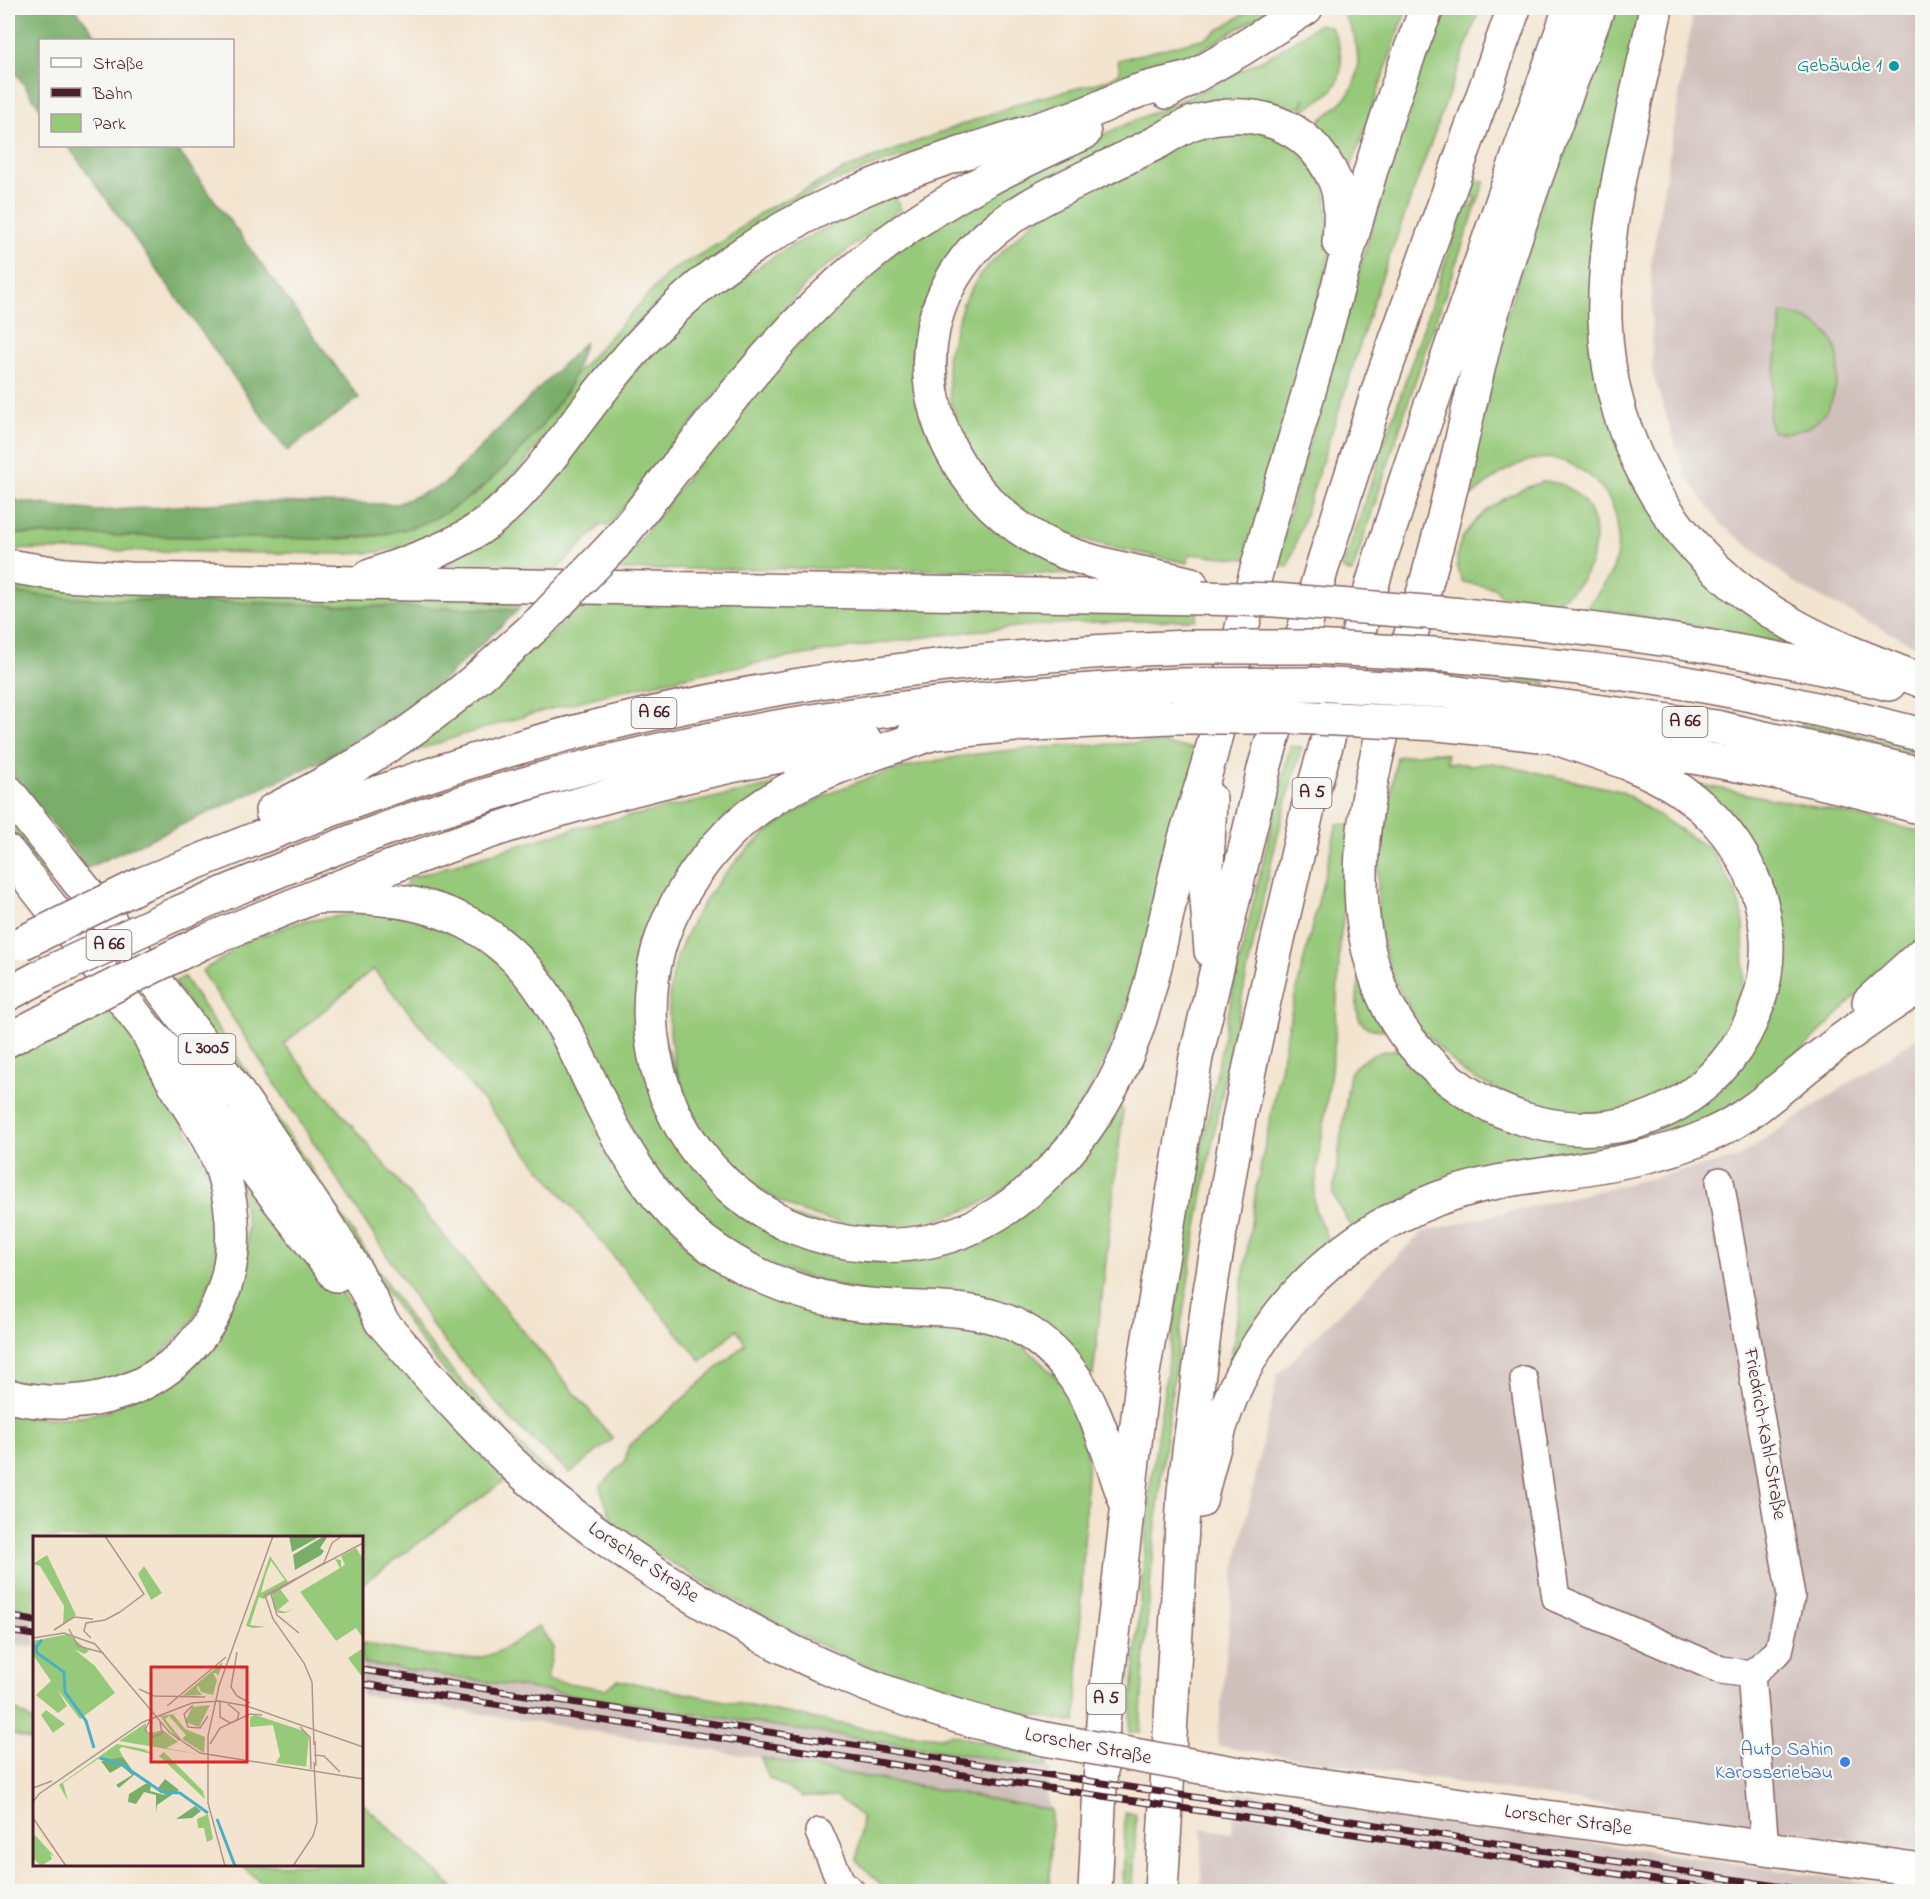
<svg xmlns="http://www.w3.org/2000/svg" width="1930" height="1899" font-family="'Indie Flower',sans-serif">
<style>
.industrial{fill:#d0c0bc}
.green{fill:#97c97a;stroke:#707452;stroke-width:1.5}
.forest{fill:#79ad6a;stroke:#62664a;stroke-width:1.5}
.lines{fill:none;stroke-linecap:round;stroke-linejoin:round}
.minor-casing{stroke:#856464;stroke-width:30}
.secondary-casing{stroke:#856464;stroke-width:36}
.trunk-casing{stroke:#856464;stroke-width:36}
.motorway-casing{stroke:#856464;stroke-width:36}
.minor{stroke:#fff;stroke-width:27}
.secondary{stroke:#fff;stroke-width:33}
.trunk{stroke:#fff;stroke-width:33}
.motorway{stroke:#fff;stroke-width:33}
.rail-casing{stroke:#4a1f2b;stroke-width:7}
.rail{stroke:#f6f6f2;stroke-width:4.5;stroke-dasharray:14;stroke-linecap:butt}
.secondary-bridge-casing{stroke:#856464;stroke-width:36;stroke-linecap:butt}
.motorway-bridge-casing{stroke:#856464;stroke-width:36;stroke-linecap:butt}
.secondary-bridge{stroke:#fff;stroke-width:33}
.motorway-bridge{stroke:#fff;stroke-width:33}
.culture-dot{fill:#0f9aa8;stroke:#f6f6f2;stroke-width:2}
.shop-dot{fill:#3f7fe0;stroke:#f6f6f2;stroke-width:2}
.labels{text-anchor:middle;dominant-baseline:central;stroke-width:4.5;stroke-linejoin:round;paint-order:stroke}
.shield{fill:#f6f6f2;stroke:#7e6067;stroke-width:1.5}
.shield-label{font-size:18px;font-weight:bold;fill:#4a1f2b}
.culture-label{font-size:20px;fill:#0d838f;stroke:#f6f6f2;text-anchor:end}
.street-label{font-size:20px;fill:#4a1f2b;stroke:#f6f6f2}
.shop-label{font-size:20px;fill:#366cbe;stroke:#f6f6f2;text-anchor:end}
.inset-river{fill:none;stroke:#4aafc9;stroke-width:3}
.inset-road{fill:none;stroke:#af958d;stroke-width:1.5}
.view{fill:#d62828;fill-opacity:0.15;stroke:#d62828;stroke-width:3}
.inset-edge{fill:none;stroke:#4a1f2b;stroke-width:3}
</style>
<rect width="100%" height="100%" fill="#f6f6f2"/>
<filter id="ink" filterUnits="userSpaceOnUse"><feTurbulence type="fractalNoise" baseFrequency=".0167" numOctaves="2"/><feDisplacementMap in="SourceGraphic" scale="12" xChannelSelector="R" yChannelSelector="G"/><feConvolveMatrix kernelMatrix="1 2 1 2 8 2 1 2 1" color-interpolation-filters="sRGB"/></filter>
<filter id="wash" filterUnits="userSpaceOnUse"><feTurbulence type="fractalNoise" baseFrequency=".008" numOctaves="4" result="noise"/><feDisplacementMap in="SourceGraphic" scale="24" xChannelSelector="R" yChannelSelector="G"/><feGaussianBlur stdDeviation="1.35" result="paint"/><feColorMatrix in="noise" values="0 0 0 0 0 0 0 0 0 0 0 0 0 0 0 0 0 1.4 0 .05"/><feComposite in="paint" operator="in"/></filter>
<g filter="url(#wash)">
<rect width="100%" height="100%" fill="#f3e4cf"/>
<!-- industrial -->
<path class="industrial" d="M1694 8H1922V649L1798 586 1721 524 1685 475 1652 371 1651 263Z
M1922 1034V1850L1605 1805 1217 1746 1234 1574 1278 1374 1422 1232 1737 1158Z
M8 1610 34 1614V1647L8 1643Z
M362 1663 1051 1768 1047 1799 1051 1810 761 1758 362 1695Z
M1236 1791 1654 1852 1922 1891H1201L1202 1828 1232 1833Z"/>
<!-- green -->
<path class="green" d="M1253 8H1273L1193 55 1134 80 871 167 820 188 782 211 669 293 615 347 523 465 474 512 419 542 380 552 347 554 8 549V534L339 539 384 535 475 495 519 451 566 392 572 378 670 271 722 242 763 211 848 168 947 130 1020 103 1108 80 1120 73 1118 60 1206 38Z
M1338 8H1407L1347 179 1311 126C1325 117 1341 106 1350 92 1365 67 1357 28 1338 8Z
M1435 8H1480L1379 285 1288 567 1274 566Z
M1603 8H1643L1600 227 1632 470 1818 650 1604 609 1603 614 1585 610C1596 594 1612 578 1616 559 1618 546 1619 530 1616 517 1609 485 1571 453 1537 459 1506 464 1482 488 1459 506L1482 394Z
M1319 24 1330 27C1338 38 1339 45 1341 58 1344 89 1324 98 1301 111L1305 98 1301 106 1279 115 1257 110 1050 186 1045 176 935 292 948 468 1109 577C945 566 780 568 617 570L764 376 903 245 1048 159 1204 90 1277 52Z
M1245 125 1294 145 1325 185 1330 255 1248 559 1189 554 1188 563 1115 548 1074 537 1033 516 1006 497 982 471 960 432 950 401 947 358 963 303 980 274 1039 215 1197 131Z
M1473 180 1485 181 1425 351 1352 573 1342 569 1464 207H1472L1476 198 1468 193Z
M893 193 901 209 810 279 607 527 602 524 556 570 425 567 596 411 697 305 719 294 784 250Z
M1782 313C1799 315 1819 322 1830 337 1838 347 1839 360 1838 372 1834 412 1816 436 1773 432L1769 419Z
M1541 482C1548 482 1557 482 1563 485 1610 506 1602 578 1559 599 1544 607 1516 597 1500 595L1495 588 1463 582C1437 534 1502 495 1541 482Z
M8 578 533 595 515 610 65 598 8 592Z
M590 597 1198 608 1196 620C1132 621 1069 622 1005 628 957 632 909 639 861 646 705 669 548 702 399 757L543 636 547 639Z
M1448 670 1544 679 1547 685 1446 675Z
M1802 722 1922 749V756L1801 726Z
M1166 742V745L1200 749C1171 856 1148 968 1100 1068 1089 1090 1079 1112 1065 1131 953 1287 709 1245 673 1053 662 996 673 951 704 902 734 856 779 817 829 794 933 746 1054 747 1166 742Z
M1290 746 1302 747C1276 832 1258 920 1240 1007 1188 1245 1152 1489 1140 1733L1129 1732 1150 1487 1193 1193 1234 984Z
M1432 752 1447 754V762L1469 765 1493 763 1621 791 1711 850 1735 891 1743 916 1744 977 1727 1031 1695 1073 1656 1101 1608 1115H1565L1516 1100 1464 1073 1420 1028 1390 972 1378 921V868L1397 757Z
M796 780 743 812 641 979 723 1198 933 1253 1120 1105 1123 1111 1093 1375 1084 1373 1065 1348 752 1261 662 1188 571 1016 407 889 405 885 410 878 580 827Z
M1680 781 1826 809 1922 832V941L1858 994 1785 1067 1741 1102 1681 1133 1356 1227 1349 1224 1333 1194 1350 1073C1362 1057 1383 1048 1402 1050L1517 1131 1698 1105 1775 928Z
M8 813 60 879 52 884 8 829Z
M1337 824 1356 825 1340 941 1335 1040 1314 1195 1315 1210 1329 1242 1229 1374 1256 1190 1292 1009Z
M372 911 397 913 476 942 523 984 686 1247 1010 1332 1065 1386 1086 1433 1087 1471 1076 1722C936 1706 802 1644 684 1570 666 1559 631 1542 618 1529 609 1520 605 1499 600 1487L625 1461 628 1447 745 1344 737 1329 701 1361 373 969 284 1044 613 1439 570 1473 512 1421 438 1334 202 971 231 953 229 948 299 922Z
M1360 975 1390 1029C1349 1035 1356 1004 1360 975Z
M184 977 411 1320C455 1377 502 1428 553 1478L551 1481 459 1389 418 1338 174 982Z
M113 1010 148 1060 215 1182 218 1263 193 1321 149 1367 93 1393 8 1387V1059L51 1031 55 1034Z
M235 1158 378 1338 541 1504 505 1480 362 1584V1538H34V1614L8 1610V1412C41 1422 76 1418 109 1411L239 1287 247 1255V1225Z
M539 1626 553 1648 547 1680 605 1689 618 1680 878 1731 941 1737 951 1734 1047 1759V1767L362 1663V1643C390 1648 456 1663 482 1657 503 1652 521 1638 539 1626Z
M8 1705 34 1722V1741L8 1733Z
M761 1758 1051 1810 1050 1891H888L857 1861 862 1817 837 1797H803L769 1778Z
M362 1803 457 1891H270L241 1865 362 1864Z
M1125 1812 1136 1814 1133 1891H1123Z"/>
<!-- forest -->
<path class="forest" d="M9 8H75L99 40H40V108L8 62Z
M68 146H175L359 398 287 451Z
M585 342C579 358 575 379 565 393 535 440 483 495 433 519 404 533 371 536 339 539L8 534V487L17 501 97 511 242 502 397 504 444 484Z
M8 592 65 598 518 610 421 701 317 763 87 868 8 768Z"/>
</g>
<g filter="url(#ink)">
<g class="lines">
<defs>
<path id="minor" d="M1720 1181 1791 1596 1779 1651 1751 1674 1765 1848
M1524 1380 1556 1598 1721 1670 1751 1674
M819 1832 841 1882 852 1892"/>
<path id="secondary" d="M381 1321C424 1370 466 1420 514 1465 557 1505 605 1540 654 1572 780 1655 898 1706 1045 1739
M1234 1773 1922 1870"/>
<path id="trunk" d="M8 792C107 918 208 1043 295 1177 326 1224 359 1270 381 1321
M8 852 146 1029 185 1071 215 1118 336 1275"/>
<path id="motorway" d="M1656 8C1636 106 1602 219 1605 320 1609 448 1678 560 1790 623 1831 647 1878 663 1922 681
M1167 92 1240 50 1306 8
M614 545C700 440 779 324 889 241 949 196 1015 164 1084 133
M8 566 65 575 129 579 1202 598
M368 577C412 560 461 547 497 515 540 478 571 427 607 383 637 346 670 310 707 280 817 191 947 159 1079 116 1099 109 1118 98 1138 91 1153 86 1170 83 1186 79
M1191 584C1146 573 1095 566 1052 547 939 493 885 350 974 249 1010 210 1062 189 1109 166 1125 158 1142 150 1158 142 1169 136 1181 127 1193 123 1251 105 1308 121 1334 179 1343 198 1340 223 1339 243
M1463 615C1605 629 1750 648 1889 684
M1450 655C1529 663 1608 670 1686 683 1766 696 1844 715 1922 735
M1443 691 1716 727 1922 774
M1438 724C1601 740 1765 763 1922 808
M937 732C866 757 782 779 728 834 698 865 671 905 659 947 626 1061 688 1187 799 1229 840 1245 887 1250 930 1241 1022 1221 1090 1140 1126 1057 1155 989 1165 913 1184 842 1193 810 1205 778 1213 746 1229 685 1242 623 1259 562 1278 490 1302 420 1321 348 1353 234 1382 117 1427 8
M914 735 1015 725 1171 717
M1548 735C1591 751 1642 764 1680 790 1750 837 1786 925 1757 1006 1743 1046 1718 1078 1682 1101 1591 1158 1474 1121 1410 1041 1377 1000 1362 940 1361 889 1359 774 1405 664 1434 555 1458 469 1472 381 1497 296 1526 198 1564 103 1598 8
M1210 799 1206 888 1211 951
M272 811C318 787 364 763 407 733 455 700 498 660 541 621
M142 884C260 837 377 789 499 753 723 687 954 656 1188 647
M314 897C420 893 503 915 557 1015 573 1044 587 1075 601 1104 627 1157 656 1204 703 1241 742 1271 791 1292 839 1301 928 1318 1004 1287 1069 1370 1097 1405 1110 1461 1126 1502
M171 916C247 883 322 852 399 824 648 735 915 697 1178 685
M201 943C289 907 378 870 468 839 597 795 732 761 866 742
M8 994 46 974
M1869 1002 1922 954
M8 1040 71 1007
M8 1396C152 1430 267 1319 223 1173 214 1143 194 1116 178 1089 166 1070 156 1049 146 1029
M1200 1501C1209 1462 1219 1424 1235 1388 1286 1278 1383 1203 1502 1181 1572 1169 1648 1164 1714 1133 1751 1116 1782 1086 1814 1061 1848 1034 1885 1008 1922 985
M1095 1892 1103 1722 1143 1373 1196 1057 1265 765 1324 561 1381 382 1514 8
M1161 1892 1184 1491 1208 1303 1239 1118 1261 1014 1308 808 1377 568 1424 425 1570 8"/>
</defs>
<!-- minor casing -->
<use href="#minor" class="minor-casing"/>
<!-- secondary casing -->
<use href="#secondary" class="secondary-casing"/>
<!-- trunk casing -->
<use href="#trunk" class="trunk-casing"/>
<!-- motorway casing -->
<use href="#motorway" class="motorway-casing"/>
<!-- minor -->
<use href="#minor" class="minor"/>
<!-- secondary -->
<use href="#secondary" class="secondary"/>
<!-- trunk -->
<use href="#trunk" class="trunk"/>
<!-- motorway -->
<use href="#motorway" class="motorway"/>
<defs>
<path id="rail" d="M8 1616 34 1621
M8 1631 34 1635
M362 1670 1816 1892
M362 1684 1736 1892"/>
</defs>
<!-- rail casing -->
<use href="#rail" class="rail-casing"/>
<!-- rail -->
<use href="#rail" class="rail"/>
<defs>
<path id="secondary-bridge" d="M1045 1739 1234 1773"/>
<path id="motorway-bridge" d="M1202 598 1275 600 1463 615
M541 621 614 545
M1188 647H1313L1450 655
M1178 685 1314 684 1443 691
M1171 717H1295L1438 724
M22 943 142 884
M46 974 171 916
M71 1007 201 943"/>
</defs>
<!-- secondary-bridge casing -->
<use href="#secondary-bridge" class="secondary-bridge-casing"/>
<!-- motorway-bridge casing -->
<use href="#motorway-bridge" class="motorway-bridge-casing"/>
<!-- secondary-bridge -->
<use href="#secondary-bridge" class="secondary-bridge"/>
<!-- motorway-bridge -->
<use href="#motorway-bridge" class="motorway-bridge"/>
</g>
</g>
<!-- markers -->
<circle class="culture-dot" cx="1894" cy="66" r="6"/>
<circle class="shop-dot" cx="1845" cy="1762" r="6"/>
<g class="labels">
<!-- shield labels -->
<g class="shield">
<rect x="631.5" y="698" width="45" height="30" rx="4.5"/>
<rect x="1662.5" y="707" width="45" height="30" rx="4.5"/>
<rect x="1292.5" y="778" width="39" height="30" rx="4.5"/>
<rect x="86.5" y="930" width="45" height="30" rx="4.5"/>
<rect x="178.5" y="1034" width="57" height="30" rx="4.5"/>
<rect x="1086.5" y="1684" width="39" height="30" rx="4.5"/>
</g>
<g class="shield-label">
<text x="654" y="713">A 66</text>
<text x="1685" y="722">A 66</text>
<text x="1312" y="793">A 5</text>
<text x="109" y="945">A 66</text>
<text x="207" y="1049">L 3005</text>
<text x="1106" y="1699">A 5</text>
</g>
<!-- culture labels -->
<g class="culture-label">
<text x="1882" y="66">Gebäude 1</text>
</g>
<!-- street labels -->
<g class="street-label">
<text transform="translate(1764 1434) rotate(80)">Friedrich-Kahl-Straße</text>
<text transform="translate(643 1563) rotate(34)">Lorscher Straße</text>
<text transform="translate(1088 1747) rotate(11)">Lorscher Straße</text>
<text transform="translate(1568 1821) rotate(8)">Lorscher Straße</text>
</g>
<!-- shop labels -->
<g class="shop-label">
<text x="1833" y="1750">Auto Sahin<tspan x="1833" dy="23">Karosseriebau</tspan></text>
</g>
</g>
<!-- overview -->
<g transform="translate(33 1536)">
<rect width="330" height="330" fill="#f3e4cf"/>
<path d="M323 12 330 23V102L323 92 303 105 267 56 307 32 302 23 308 24V31L312 29 308 20ZM14 19 43 79 30 89 31 70 7 30 0 28ZM237 20 255 46 231 63 226 61 217 89 233 91 220 92 213 90ZM238 25 252 44 228 57 232 41ZM111 30 129 57 118 64 105 38ZM247 53 256 65 245 74 253 76 261 72 253 77H246L241 72 239 57ZM35 98 56 115 51 118 41 113 62 130 82 157 47 183 24 153 34 170 25 177 3 159 18 145 0 119V105ZM330 112V142L315 122ZM190 126 185 140 183 137H180L184 144 180 159 168 156 165 149 164 153 169 159 149 160ZM177 169 166 191 152 186 159 171ZM13 174 32 188 20 197 8 179ZM140 178 152 193 172 201 171 217 149 203 153 199 136 180 132 183 148 203 145 205 127 180ZM222 179 271 195 276 200 273 231H277L243 227 247 220 240 189 217 191V181ZM113 187 114 198 130 194 145 206 133 212 170 219 86 205ZM84 208 111 213 122 219 89 211 86 213 90 221 84 225 65 223 30 247 35 265 26 249ZM131 216 170 255 172 263 126 220ZM175 278 180 303 174 306 171 292H165L164 283ZM0 297 22 321 17 318 19 323 8 330 0 322Z" fill="#97c97a" fill-rule="evenodd"/>
<path d="M256 0H285L286 1 259 16ZM291 0H295L287 12 291 15 288 19 262 34 260 19ZM90 221 102 238 86 252 83 249 99 239 89 230 77 237 68 225ZM132 243 146 254 124 269 123 277V259L111 256 103 268 95 266 96 258 114 247 118 250 117 255 131 259 132 256 125 252ZM162 270 168 275 159 282 143 283Z" fill="#79ad6a"/>
<path class="inset-river" d="M9 104 3 111 4 117 31 136 32 156 53 185 61 212M67 222 88 228 129 256 147 257 175 277M184 283 202 330"/>
<path class="inset-road" d="M72 0 111 58 87 76M36 93 45 110 71 117M21 94 41 81 60 83M266 97 244 79 238 58 291 27 299 7 309 0M0 102 31 97 62 108 137 197M58 102 51 95 53 87 72 84 87 76M204 116 198 151 204 160 217 167M106 153 121 160 172 161M187 165V181L197 187 204 184 206 177 195 168M160 169 151 178 155 191 167 192 175 180M134 170 193 121M117 184 112 194 120 201 129 197 127 186M267 191 277 201 278 233M137 197 167 217 330 243M282 205 283 230M177 208 187 192 217 178 229 179M281 209 279 146 271 127 240 83 232 59 330 7M281 219 291 220 307 236M0 252 19 245M0 266 6 258 110 186 159 167 186 165 214 170 330 211M0 282 33 330M192 330 175 267V200L186 150 240 0M260 330 280 300 284 286 281 226"/>
<path class="view" d="M118 131H214V226H118Z"/>
<rect width="330" height="330" class="inset-edge"/>
</g>
<!-- margin -->
<rect width="1930" height="1899" fill="none" stroke="#f6f6f2" stroke-width="30"/>
<!-- legend -->
<rect x="39" y="39" width="195" height="108" fill="#f6f6f2" stroke="#b1a0a2" stroke-width="1.5"/>
<rect x="51" y="58" width="30" height="9" fill="#ffffff" stroke="#b1a0a2" stroke-width="1.5"/>
<text x="93" y="69" font-size="18" fill="#4a1f2b">Straße</text>
<rect x="51" y="88" width="30" height="9" fill="#4a1f2b" stroke="#b1a0a2" stroke-width="1.5"/>
<text x="93" y="99" font-size="18" fill="#4a1f2b">Bahn</text>
<rect x="51" y="114" width="30" height="18" fill="#97c97a" stroke="#b1a0a2" stroke-width="1.5"/>
<text x="93" y="129" font-size="18" fill="#4a1f2b">Park</text>
</svg>
